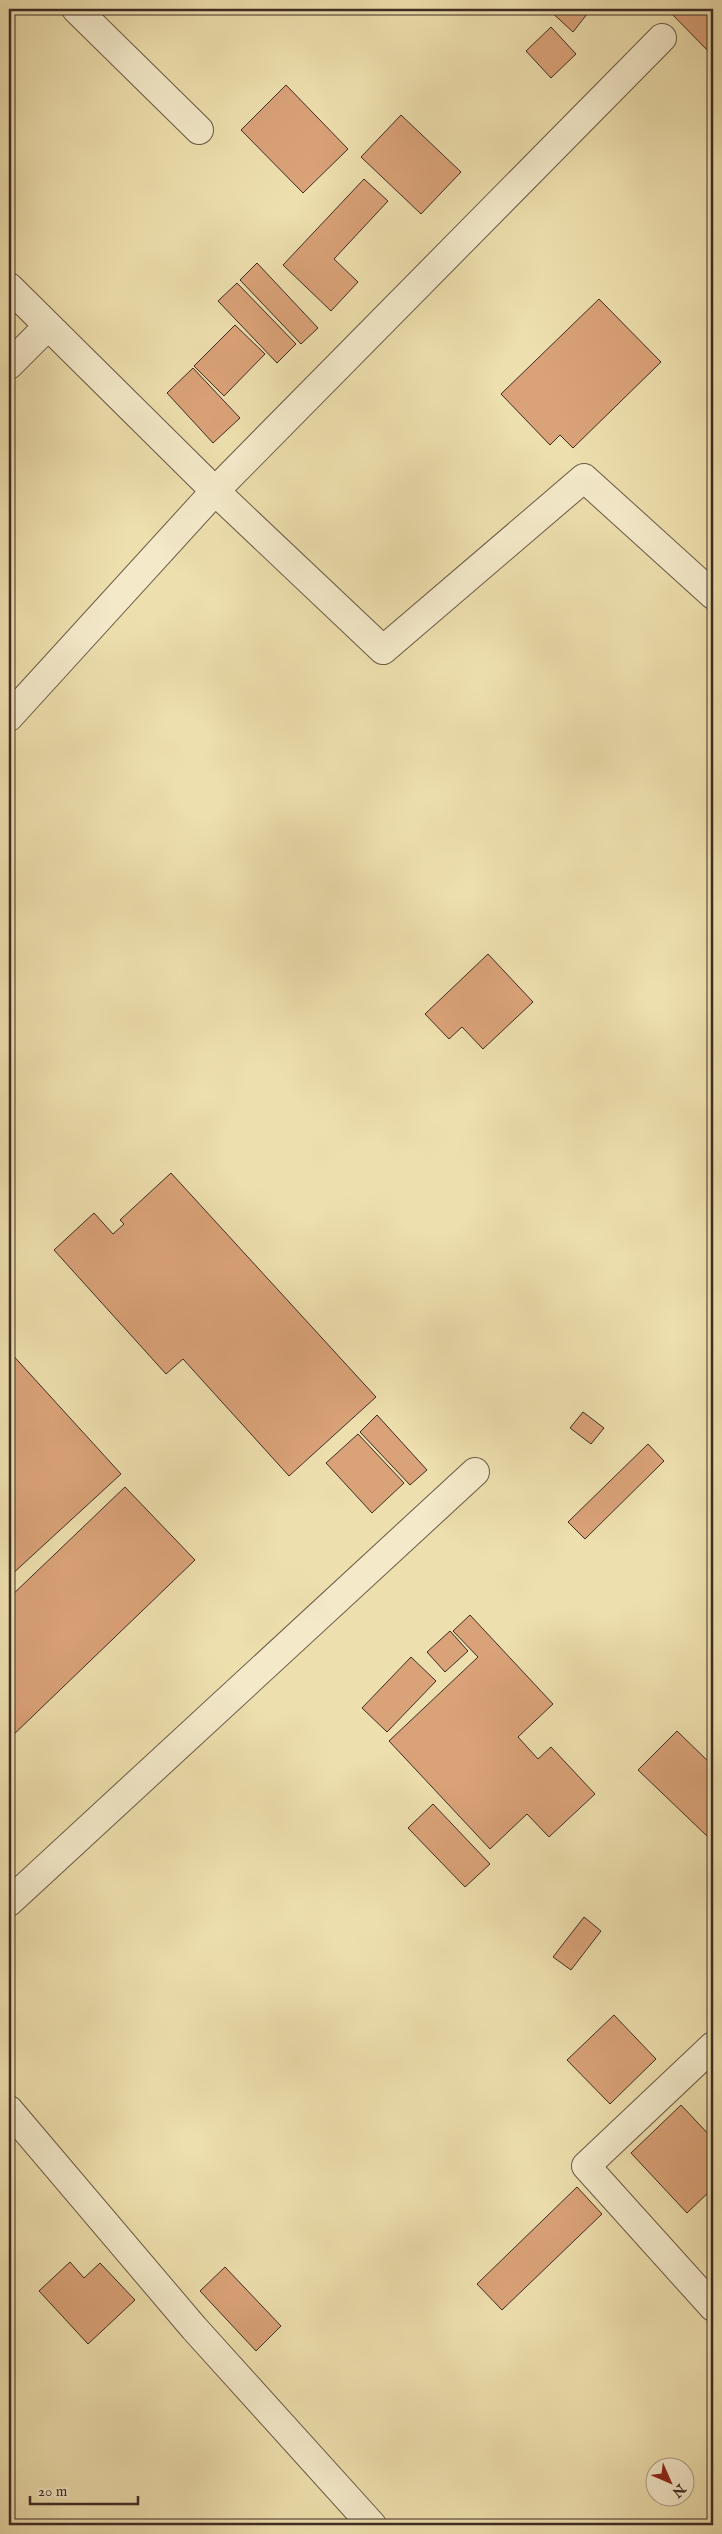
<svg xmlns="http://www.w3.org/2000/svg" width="722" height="2534" font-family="'IM FELL English',serif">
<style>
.building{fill:#daa278;stroke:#3d2c24}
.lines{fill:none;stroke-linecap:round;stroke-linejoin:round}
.street-casing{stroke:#695946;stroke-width:30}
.street{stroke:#f4eaca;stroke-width:28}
</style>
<rect width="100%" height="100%" fill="#eedfae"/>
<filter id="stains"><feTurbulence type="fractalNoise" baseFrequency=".004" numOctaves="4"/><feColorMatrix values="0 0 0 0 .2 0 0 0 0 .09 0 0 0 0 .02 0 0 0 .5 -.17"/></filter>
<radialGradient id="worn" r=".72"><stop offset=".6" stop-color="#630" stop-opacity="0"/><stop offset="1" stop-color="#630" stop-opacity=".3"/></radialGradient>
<!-- building -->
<path class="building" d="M548 9H591L573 32Z
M667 9H713V56Z
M551 27 576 54 551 78 526 51Z
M286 85 348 149 303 193 241 130Z
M401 115 461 172 421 214 361 157Z
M364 179 388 201 334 259 358 282 331 311 283 265Z
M257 263 318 328 301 344 240 280Z
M237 283 296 344 277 363 218 301Z
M599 299 661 362 573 448 560 435 550 445 501 394Z
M235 325 265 354 224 396 194 366Z
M193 368 240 418 213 443 167 393Z
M488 954 533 1002 483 1049 462 1027 449 1039 425 1014Z
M171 1173 376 1397 289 1476 183 1359 166 1374 54 1250 94 1213 113 1234 124 1224 120 1220Z
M9 1351 121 1474 9 1577Z
M583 1412 604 1428 591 1444 570 1428Z
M377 1415 427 1470 410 1485 360 1432Z
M358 1434 404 1483 372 1513 326 1463Z
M648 1444 664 1461 585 1539 568 1522Z
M125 1487 195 1560 9 1739V1598Z
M470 1615 553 1704 518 1737 538 1759 551 1747 595 1794 549 1837 527 1814 490 1849 389 1741 478 1657 453 1631Z
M450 1631 468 1651 445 1672 427 1652Z
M411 1657 436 1681 387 1732 362 1708Z
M677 1731 713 1766V1831L708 1837 638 1770Z
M433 1804 490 1864 465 1887 408 1828Z
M584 1917 601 1931 571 1970 553 1957Z
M614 2015 656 2059 610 2104 567 2060Z
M681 2105 713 2139V2188L687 2213 631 2153Z
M577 2187 602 2214 502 2310 477 2284Z
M70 2262 84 2278 100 2263 135 2300 88 2344 39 2291Z
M225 2267 281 2326 256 2351 200 2291Z"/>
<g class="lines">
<defs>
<path id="street" d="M76 9 199 130
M662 38 215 491 383 650 584 478 713 595
M9 287 215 491 9 717
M9 365 48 326
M9 1902 475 1472
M713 2046 586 2166 713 2307
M9 2110 194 2328 372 2525"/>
</defs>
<!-- street casing -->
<use href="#street" class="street-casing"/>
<!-- street -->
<use href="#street" class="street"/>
</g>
<!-- margin -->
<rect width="722" height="2534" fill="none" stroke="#eedfae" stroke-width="30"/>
<rect x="10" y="10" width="702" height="2514" fill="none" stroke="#3d2c24" stroke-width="2.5"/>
<rect x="15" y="15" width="692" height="2504" fill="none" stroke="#3d2c24"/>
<!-- north arrow -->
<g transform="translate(670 2482) rotate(135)"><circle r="24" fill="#f4eaca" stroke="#ab9e88"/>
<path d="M0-4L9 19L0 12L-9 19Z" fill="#8f2418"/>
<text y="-8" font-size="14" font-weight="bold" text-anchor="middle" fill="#3d2c24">N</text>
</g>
<!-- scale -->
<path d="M30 2496v8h108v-8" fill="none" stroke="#3d2c24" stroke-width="2.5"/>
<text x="38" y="2496" font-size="15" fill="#3d2c24" stroke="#f4eaca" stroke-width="4" paint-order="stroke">20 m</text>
<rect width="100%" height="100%" filter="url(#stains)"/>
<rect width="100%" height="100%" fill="url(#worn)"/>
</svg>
